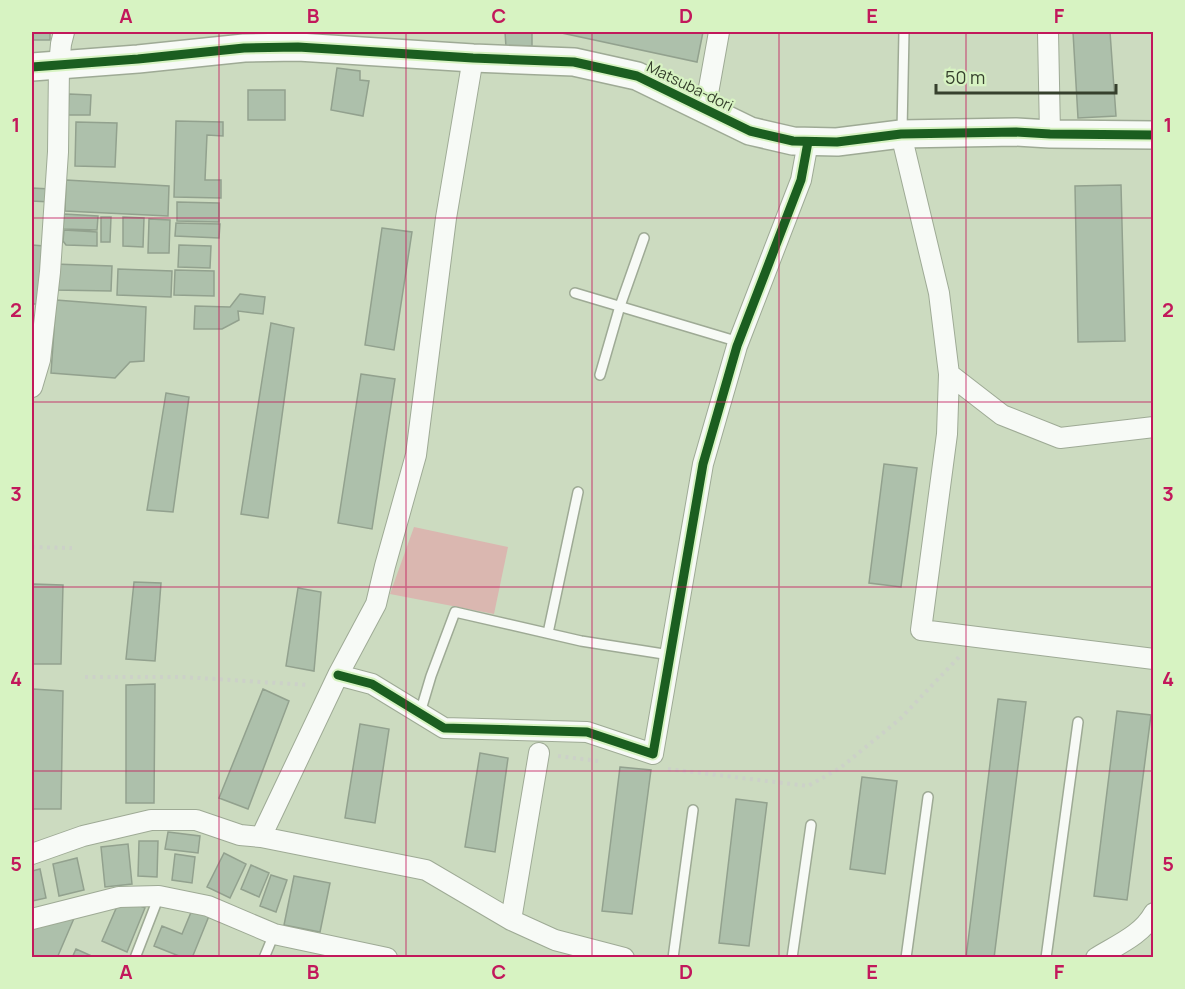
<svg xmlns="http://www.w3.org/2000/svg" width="1185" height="989" font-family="Manrope,sans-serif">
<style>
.green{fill:#dab7b0}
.building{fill:#adc0ab;stroke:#92a18e;stroke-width:1.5}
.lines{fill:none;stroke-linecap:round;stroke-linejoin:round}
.lane-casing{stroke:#9eaa95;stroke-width:12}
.street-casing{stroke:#9eaa95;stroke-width:22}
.secondary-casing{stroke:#9eaa95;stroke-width:30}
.path{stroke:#ccd1c8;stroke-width:4;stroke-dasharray:3 4.5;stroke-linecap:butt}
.lane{stroke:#f7faf6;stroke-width:9}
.street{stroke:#f7faf6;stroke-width:20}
.secondary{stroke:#f7faf6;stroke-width:27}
.cycleway-casing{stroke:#d7f3c2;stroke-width:13}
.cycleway{stroke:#1b5e20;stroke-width:9}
.grid{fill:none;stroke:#c2185b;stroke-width:1.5;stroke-opacity:0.55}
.labels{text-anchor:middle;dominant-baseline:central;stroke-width:4.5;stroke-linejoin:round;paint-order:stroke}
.street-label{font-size:15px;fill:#36402d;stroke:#d7f3c2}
.neatline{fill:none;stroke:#c2185b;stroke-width:2}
.grid-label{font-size:20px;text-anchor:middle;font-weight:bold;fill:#c2185b}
</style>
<rect width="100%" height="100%" fill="#ccdbc0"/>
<!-- green -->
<path class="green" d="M414 527 508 547 494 614 390 594Z"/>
<!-- building -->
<path class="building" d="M32 32H50V40H32Z
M505 32H532V46L506 47Z
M557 32H703L697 62Z
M1073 32H1110L1116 116 1078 118Z
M337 68 360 71V80L369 81 363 116 331 110Z
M248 90H285V120H248Z
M69 94 91 95 90 115H68Z
M176 121 223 122V136L207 135 205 180H221V198L174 197Z
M76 122 117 123 115 167 75 166Z
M66 180 169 186 168 216 65 211Z
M1121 185 1125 341 1078 342 1075 186Z
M32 188 50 189V202L32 201Z
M177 202 219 203V222L177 221Z
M64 214 98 216 97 230 63 229Z
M101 217H111L110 242H101Z
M123 217 144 218 143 247 123 246Z
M149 219 170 220 169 253H148Z
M176 223 220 224 219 238 175 236Z
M382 228 412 232 394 350 365 345Z
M64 230 97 232V246L66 245 63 241Z
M32 245 44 246 41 304H32Z
M179 245 211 246 210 268 178 267Z
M54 264 112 266 111 291 54 290Z
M118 269 172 271 171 297 117 295Z
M175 270 214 271V296L174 295Z
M240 294 265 297 263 314 238 311 239 320 222 329H194L195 306 230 307Z
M56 300 146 307 144 361 130 362 115 378 51 373Z
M271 323 294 328 268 518 241 514Z
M361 374 395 379 372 529 338 523Z
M166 393 189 397 173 512 147 510Z
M884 464 917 468 901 587 869 583Z
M134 582 161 583 155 661 126 659Z
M33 584 63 585 61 664H32Z
M298 588 321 592 314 671 286 666Z
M155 684 154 803H126V685Z
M33 689 63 691 61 809H32Z
M263 689 289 701 248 809 219 798Z
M998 699 1026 702 994 958H966Z
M1117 711 1151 715 1127 900 1094 896Z
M360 724 389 729 375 823 345 818Z
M480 753 508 758 495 852 465 847Z
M620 767 651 770 632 914 602 911Z
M862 777 897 781 885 874 850 869Z
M736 799 767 803 749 946 719 943Z
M168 832 200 836 198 853 165 849Z
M139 841H158L157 877 138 876Z
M128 844 132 884 105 887 101 847Z
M224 853 246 864 230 898 207 887Z
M175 854 195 857 192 883 172 880Z
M77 858 84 890 59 896 53 864Z
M251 865 269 873 259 897 241 889Z
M40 869 46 898 32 901V871Z
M271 875 287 880 276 912 260 906Z
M294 876 330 883 320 932 284 925Z
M132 902 145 908 127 952 102 941 118 904Z
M192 910 209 916 192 958H184L154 946 162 926 182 934Z
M75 916 57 958H37L32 955V924Z
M76 949 96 958H72Z"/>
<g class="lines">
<defs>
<path id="lane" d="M902 131 904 32
M575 293 739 342
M600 375 620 306 644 238
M548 633 578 492
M420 713 431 676 455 612 581 641 670 655
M135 958 159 896
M264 958 274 934
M673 958 693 810
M792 958 811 825
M906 958 928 797
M1046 958 1078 722"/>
<path id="street" d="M1048 32 1050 134
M705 110 719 32
M901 134 939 293 949 374 947 434 921 630 1154 659
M949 374 1002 415 1060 438 1154 427
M32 387 40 360 50 272 58 152 59 66 61 44 64 32
M338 675 372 684 444 728 587 732 653 754 703 464 737 346 801 180 808 142
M261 837 338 675 376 604 385 566 416 455 446 218 473 58
M32 854 83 836 151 820H196L240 835 261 837 426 870 511 920 555 940 624 958
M32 919 119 897 159 896 208 906 274 934 387 958
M511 920 539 753
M1096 958C1117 945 1142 935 1154 913"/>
<path id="secondary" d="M32 67 138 59 244 48 298 47 473 58 574 62 637 76 750 131 793 141 837 142 901 134 1016 132 1050 134 1154 135"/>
</defs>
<!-- lane casing -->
<use href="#lane" class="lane-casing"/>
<!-- street casing -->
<use href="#street" class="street-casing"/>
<!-- secondary casing -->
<use href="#secondary" class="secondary-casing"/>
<!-- path -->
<path class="path" d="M32 547 72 548
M85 677H183L309 685
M558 756 598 761
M668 769 808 786 840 768 900 719 959 657"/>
<!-- lane -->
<use href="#lane" class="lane"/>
<!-- street -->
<use href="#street" class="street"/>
<!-- secondary -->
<use href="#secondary" class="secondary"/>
<defs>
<path id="cycleway" d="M32 67 138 59 244 48 298 47 473 58 574 62 637 76 750 131 793 141 837 142 901 134 1016 132 1050 134 1154 135
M338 675 372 684 444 728 587 732 653 754 703 464 737 346 801 180 808 142"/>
</defs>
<!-- cycleway casing -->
<use href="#cycleway" class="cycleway-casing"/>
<!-- cycleway -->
<use href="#cycleway" class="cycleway"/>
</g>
<!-- grid -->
<path class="grid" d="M219 32V958M406 32V958M592 32V958M779 32V958M966 32V958M32 218H1154M32 402H1154M32 587H1154M32 771H1154"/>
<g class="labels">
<!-- street labels -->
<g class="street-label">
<text transform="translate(690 86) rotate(26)">Matsuba-dori</text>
</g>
</g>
<!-- border -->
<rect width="1185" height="989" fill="none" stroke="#d7f3c2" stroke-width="66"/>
<!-- scale -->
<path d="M936 84v9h180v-9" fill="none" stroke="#36402d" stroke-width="3"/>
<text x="945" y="84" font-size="18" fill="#36402d" stroke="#d7f3c2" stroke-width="4.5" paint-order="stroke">50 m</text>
<rect x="33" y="33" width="1119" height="923" class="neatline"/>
<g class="grid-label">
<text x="126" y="23">A</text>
<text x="313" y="23">B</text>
<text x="499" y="23">C</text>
<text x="686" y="23">D</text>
<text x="872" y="23">E</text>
<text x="1059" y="23">F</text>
<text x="16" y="132">1</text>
<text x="1168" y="132">1</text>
<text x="16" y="317">2</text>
<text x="1168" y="317">2</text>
<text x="16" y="501">3</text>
<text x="1168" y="501">3</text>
<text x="16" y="686">4</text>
<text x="1168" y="686">4</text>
<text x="16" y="871">5</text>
<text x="1168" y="871">5</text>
<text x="126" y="979">A</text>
<text x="313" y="979">B</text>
<text x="499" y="979">C</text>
<text x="686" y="979">D</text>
<text x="872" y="979">E</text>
<text x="1059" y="979">F</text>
</g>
</svg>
